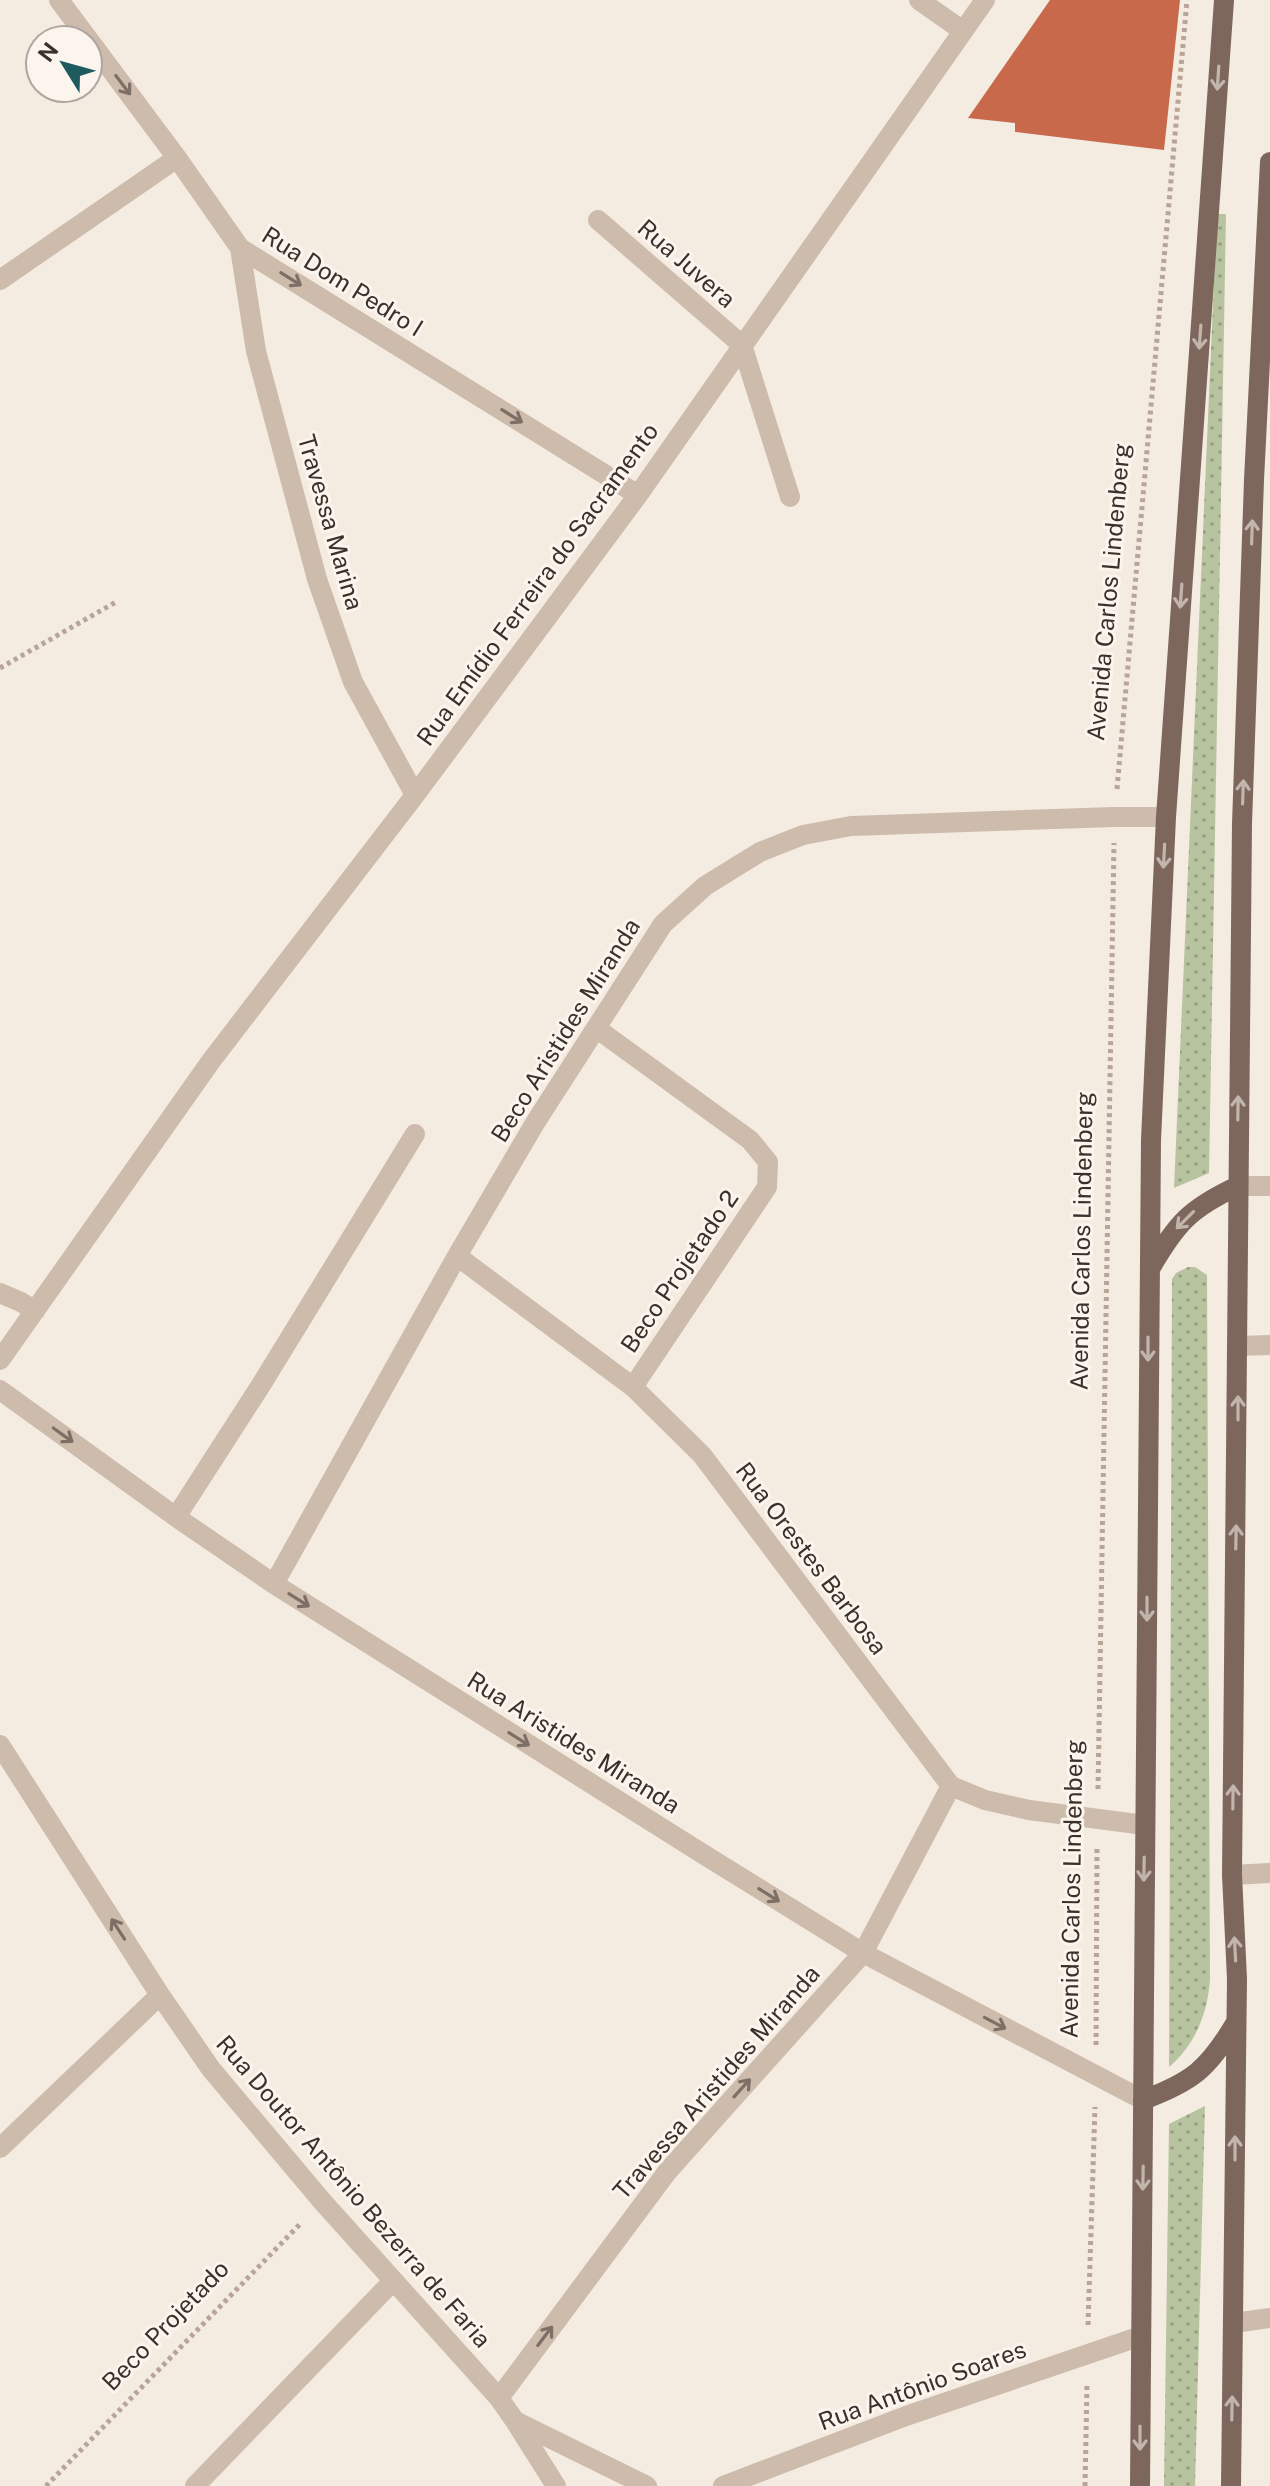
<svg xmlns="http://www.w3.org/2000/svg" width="1270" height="2486" font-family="'Public Sans',sans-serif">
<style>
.garden{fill:url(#garden-dots)}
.building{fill:#c8694b}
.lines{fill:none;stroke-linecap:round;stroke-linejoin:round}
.path{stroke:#b9a596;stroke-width:5;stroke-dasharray:4 4;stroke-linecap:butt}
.minor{stroke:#cdbbac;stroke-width:20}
.major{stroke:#7d675c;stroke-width:20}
.oneway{stroke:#c2b5ac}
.oneway2{stroke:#7d6f65}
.labels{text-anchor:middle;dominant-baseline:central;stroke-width:6;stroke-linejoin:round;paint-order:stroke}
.street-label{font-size:24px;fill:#3b302b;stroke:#fbf5ee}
</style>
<defs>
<pattern id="garden-dots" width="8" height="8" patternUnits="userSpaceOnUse" patternTransform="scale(2)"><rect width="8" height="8" fill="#b8c4a0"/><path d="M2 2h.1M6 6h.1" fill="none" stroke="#97a083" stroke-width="1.8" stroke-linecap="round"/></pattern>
</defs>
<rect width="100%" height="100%" fill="#f4ebe1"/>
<!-- garden -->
<path class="garden" d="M1217 214H1226L1209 1173 1174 1188Z
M1188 1267H1195L1207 1275 1210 1979C1208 2013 1195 2045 1169 2067L1172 1279 1176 1273Z
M1205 2106 1195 2486H1164L1169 2124Z"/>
<!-- building -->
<path class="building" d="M1050 0H1180L1164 150 1015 132V123L968 118Z"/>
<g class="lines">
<!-- path -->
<path class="path" d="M0 668 116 602
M1117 789 1187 0
M1098 1789 1114 843
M1096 2045 1097 1847
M1088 2325 1095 2107
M46 2486 302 2222
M1085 2486 1087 2383"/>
<!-- minor -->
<path class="minor" d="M59 0 177 158 240 248 638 495
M919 0 963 31
M598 220 742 345 790 497
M240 248 256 351 317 579 353 682 415 795
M0 280 177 158
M596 1028 750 1140 768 1162 767 1187 633 1387
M1238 1186H1270
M457 1256 633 1387 702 1455 951 1786 985 1800 1029 1810 1145 1825
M0 1293 21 1302 35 1311
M1238 1346 1270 1345
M0 1360 211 1061 415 795 638 495 985 0
M0 1390 176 1517 274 1584 703 1854 863 1953 1143 2100
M176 1517 261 1385 415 1134
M274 1584 457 1256 535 1123 663 924 705 886 760 852 803 835 851 826 1114 817H1166
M0 1745 160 1995 211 2069 322 2201 499 2398 515 2421 647 2486
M1232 1875 1270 1873
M0 2148 160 1995
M1234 2323 1270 2318
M499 2398 667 2172 863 1953 951 1786
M515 2421 556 2486
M195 2486 393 2281
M723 2486 906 2416 1141 2336"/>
<!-- major -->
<path class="major" d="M1150 1269C1176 1224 1190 1208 1238 1186
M1143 2100C1192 2082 1208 2069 1235 2024
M1140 2486 1151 1140 1166 817 1224 0
M1231 2486 1237 1979 1232 1875 1242 824 1254 480 1270 162"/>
</g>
<!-- one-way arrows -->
<defs><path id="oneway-shaft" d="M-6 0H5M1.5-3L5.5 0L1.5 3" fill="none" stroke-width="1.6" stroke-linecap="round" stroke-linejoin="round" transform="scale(2)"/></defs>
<g class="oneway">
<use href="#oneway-shaft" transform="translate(1218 78) rotate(94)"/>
<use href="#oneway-shaft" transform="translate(1200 337) rotate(94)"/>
<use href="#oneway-shaft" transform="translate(1252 532) rotate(-88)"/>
<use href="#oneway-shaft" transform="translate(1181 596) rotate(94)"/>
<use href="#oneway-shaft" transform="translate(1243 792) rotate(-88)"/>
<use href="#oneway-shaft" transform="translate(1164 856) rotate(93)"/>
<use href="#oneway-shaft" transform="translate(1238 1108) rotate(-89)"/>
<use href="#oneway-shaft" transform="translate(1185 1220) rotate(135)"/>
<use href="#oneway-shaft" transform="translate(1148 1349) rotate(90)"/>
<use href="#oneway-shaft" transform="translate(1238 1408) rotate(-90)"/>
<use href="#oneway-shaft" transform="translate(1236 1537) rotate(-89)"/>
<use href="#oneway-shaft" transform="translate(1147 1609) rotate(90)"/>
<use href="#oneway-shaft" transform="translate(1233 1797) rotate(-89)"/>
<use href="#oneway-shaft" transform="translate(1144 1869) rotate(91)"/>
<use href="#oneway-shaft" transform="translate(1235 1949) rotate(-93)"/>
<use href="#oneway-shaft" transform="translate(1235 2148) rotate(-90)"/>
<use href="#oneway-shaft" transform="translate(1143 2178) rotate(91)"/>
<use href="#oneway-shaft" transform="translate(1232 2408) rotate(-89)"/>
<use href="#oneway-shaft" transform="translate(1140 2438) rotate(90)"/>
</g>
<g class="oneway2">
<use href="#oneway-shaft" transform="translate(123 85) rotate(53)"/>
<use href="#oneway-shaft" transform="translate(291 279) rotate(32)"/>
<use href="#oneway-shaft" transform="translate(512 416) rotate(32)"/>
<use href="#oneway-shaft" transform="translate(63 1435) rotate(36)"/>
<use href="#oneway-shaft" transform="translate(299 1600) rotate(32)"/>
<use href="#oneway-shaft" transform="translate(519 1739) rotate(32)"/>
<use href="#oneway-shaft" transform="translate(769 1895) rotate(32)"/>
<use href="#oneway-shaft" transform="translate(118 1929) rotate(-123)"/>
<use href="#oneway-shaft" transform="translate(995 2023) rotate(28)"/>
<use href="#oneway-shaft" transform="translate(742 2088) rotate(-48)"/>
<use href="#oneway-shaft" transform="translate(545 2336) rotate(-53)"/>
</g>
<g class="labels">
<!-- street labels -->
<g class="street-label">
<text transform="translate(687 263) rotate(41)">Rua Juvera</text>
<text transform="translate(343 281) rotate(32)">Rua Dom Pedro I</text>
<text transform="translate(331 522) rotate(74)">Travessa Marina</text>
<text transform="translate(537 584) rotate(-54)">Rua Emídio Ferreira do Sacramento</text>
<text transform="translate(1108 592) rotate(-85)">Avenida Carlos Lindenberg</text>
<text transform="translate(565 1030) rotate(-58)">Beco Aristides Miranda</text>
<text transform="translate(1081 1241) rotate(-89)">Avenida Carlos Lindenberg</text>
<text transform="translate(679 1271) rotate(-56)">Beco Projetado 2</text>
<text transform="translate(812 1558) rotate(53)">Rua Orestes Barbosa</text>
<text transform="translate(574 1742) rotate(32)">Rua Aristides Miranda</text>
<text transform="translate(1071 1889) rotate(-89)">Avenida Carlos Lindenberg</text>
<text transform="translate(716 2082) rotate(-49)">Travessa Aristides Miranda</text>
<text transform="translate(354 2191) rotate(49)">Rua Doutor Antônio Bezerra de Faria</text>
<text transform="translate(165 2325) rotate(-46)">Beco Projetado</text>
<text transform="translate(922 2385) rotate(-20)">Rua Antônio Soares</text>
</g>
</g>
<!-- north arrow -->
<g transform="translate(64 64) rotate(307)"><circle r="38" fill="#fbf5ee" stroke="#aea6a0" stroke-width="2"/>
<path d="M0-6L14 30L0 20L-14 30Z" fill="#1f5a5e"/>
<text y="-12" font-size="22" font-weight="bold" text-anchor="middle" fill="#3b302b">N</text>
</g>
</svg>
